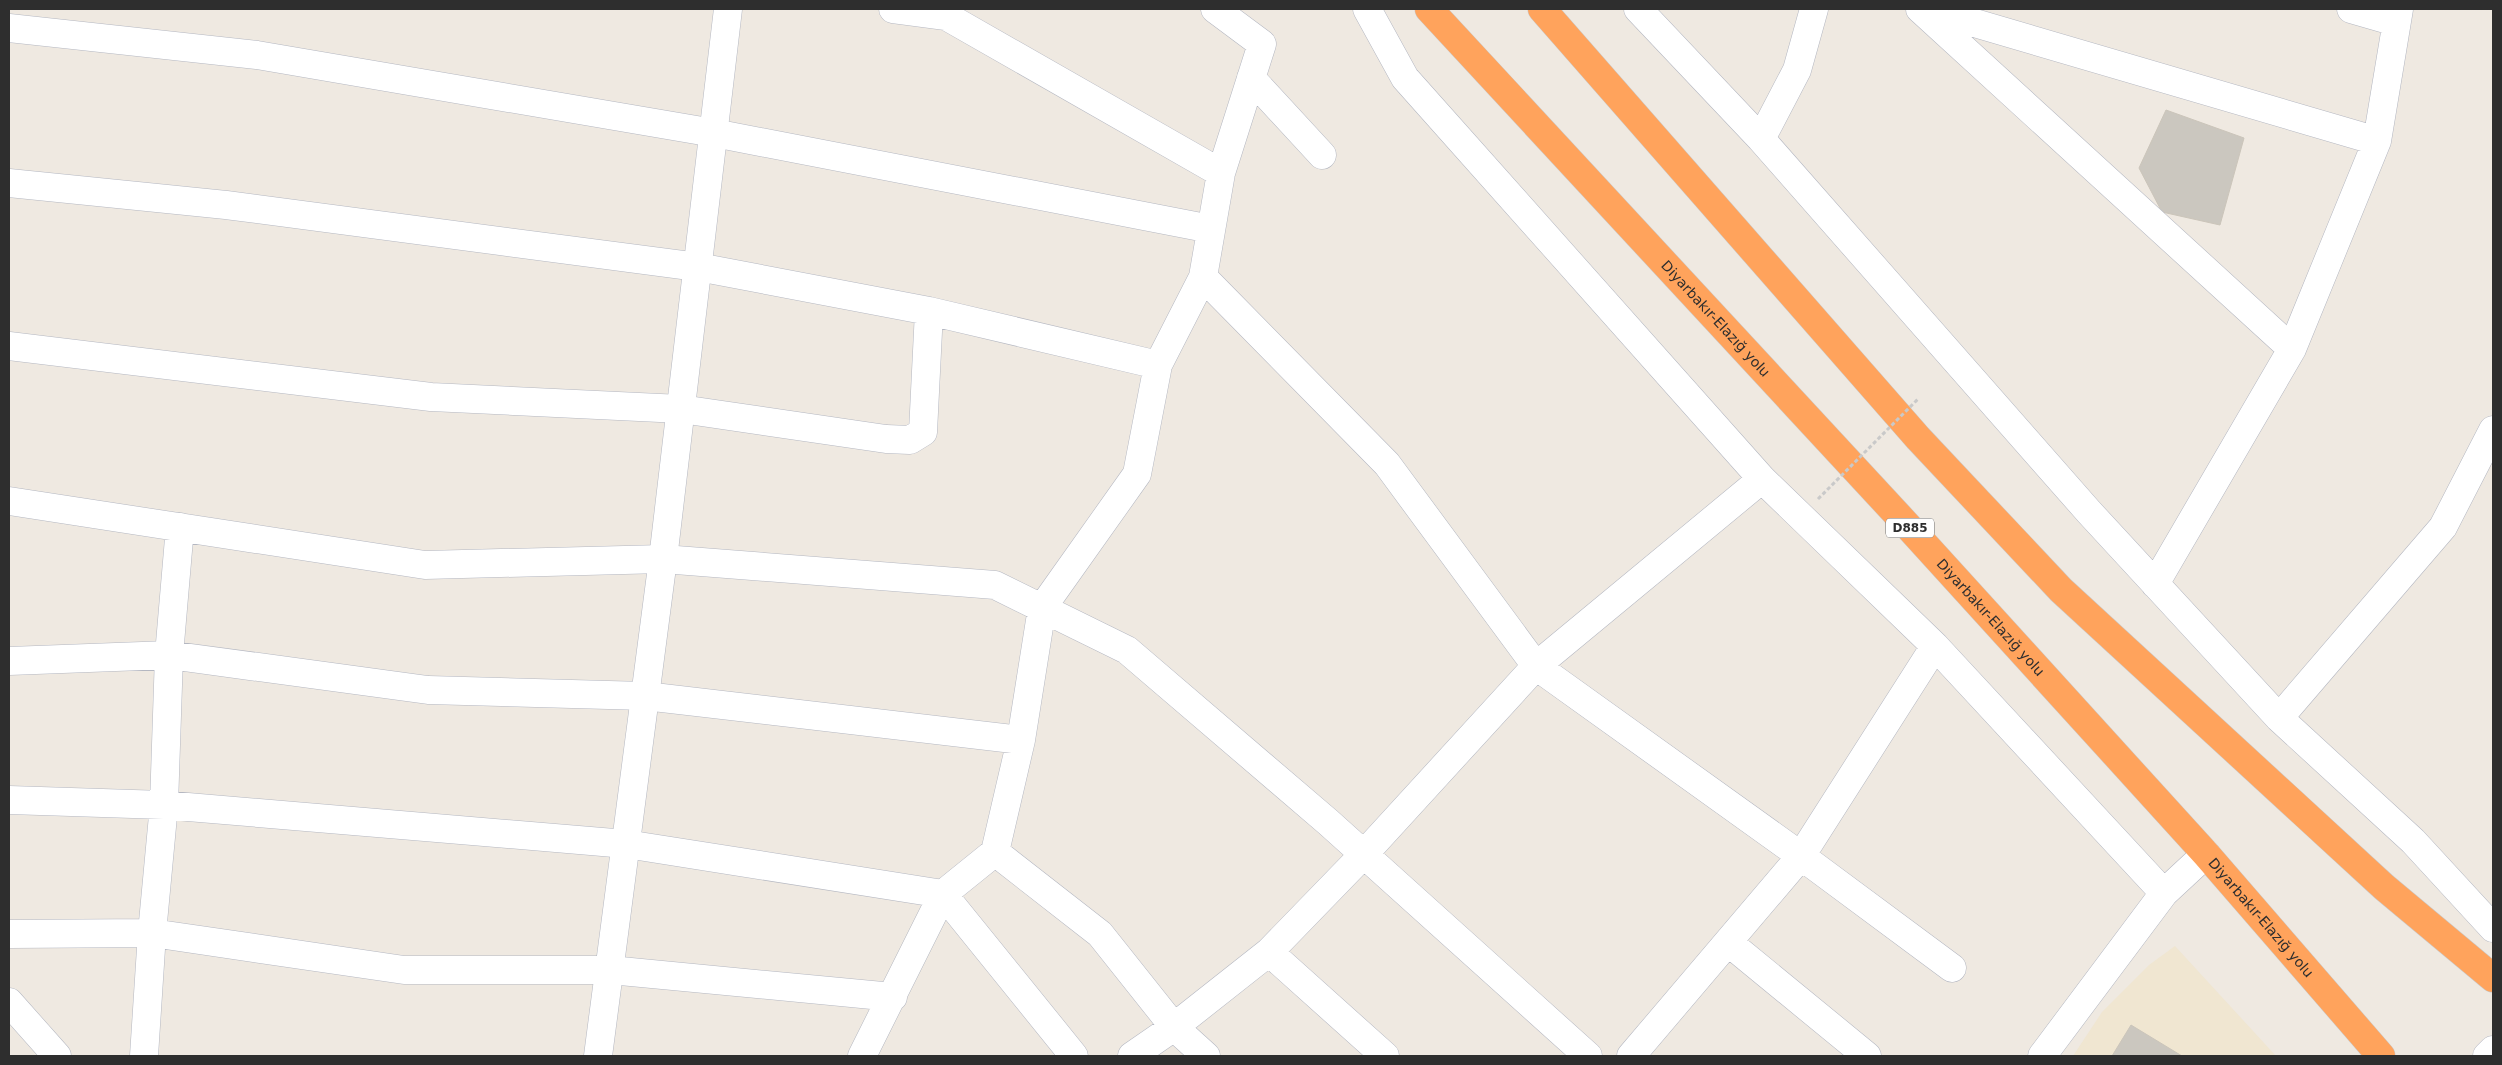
<svg xmlns="http://www.w3.org/2000/svg" width="2502" height="1065" font-family="'DejaVu Sans',sans-serif">
<style>
.education{fill:#f0e6d1}
.building{fill:#cbc7bf;stroke:#cbc5ba}
.lines{fill:none;stroke-linecap:round;stroke-linejoin:round}
.street-casing{stroke:#b4b7c1;stroke-width:29}
.secondary-casing{stroke:#b4b7c1;stroke-width:29}
.highway-casing{stroke:#c9c9c9;stroke-width:29}
.street{stroke:#fff;stroke-width:28}
.secondary{stroke:#fff;stroke-width:28}
.highway{stroke:#ffa35c;stroke-width:28}
.path-bridge{stroke:#c9c9c9;stroke-width:3;stroke-dasharray:4 2.5;stroke-linecap:butt}
.labels{text-anchor:middle;dominant-baseline:central;stroke-width:5;stroke-linejoin:round;paint-order:stroke}
.shield{fill:#fff;stroke:#6d6d6d;stroke-width:1}
.shield-label{font-size:12px;font-weight:bold;fill:#2e2e2e}
.street-label{font-size:14px;fill:#2e2e2e;stroke:#fff}
</style>
<rect width="100%" height="100%" fill="#efe9e1"/>
<!-- education -->
<path class="education" d="M2175 946 2276 1056H2073L2102 1012 2149 965Z"/>
<!-- building -->
<path class="building" d="M2166 110 2244 138 2220 225 2162 212 2139 168Z
M2131 1025 2182 1056H2112Z"/>
<g class="lines">
<defs>
<path id="street" d="M893 9 946 16
M947 9 946 16 1221 173
M1215 9 1262 44 1221 173 1203 277 1387 464 1536 666 1801 856 1952 968
M1367 9 1405 78 1762 479 1935 646 2164 893
M1638 9 1761 139 2089 512 2279 718 2413 841 2493 928
M1920 9 2292 349
M1927 9 2377 141
M2351 9 2396 22
M9 28 257 55 714 133 1211 229
M1251 78 1322 155
M1761 139 1797 70 1814 9
M9 183 226 205 698 267 929 311 1158 365
M9 346 431 397 681 409 886 439 910 440 923 432 929 311
M9 501 425 565 663 559 995 585 1127 650 1328 822 1588 1056
M2155 584 2292 349 2377 141 2399 9
M9 661 169 655 428 690 645 696 1021 740
M2279 718 2443 527 2493 430
M9 800 164 805 626 844 943 894 1074 1056
M995 852 1100 934 1174 1027 1132 1056
M9 934 152 933 404 970H610L893 997
M1728 942 1867 1056
M1269 952 1385 1056
M9 1002 57 1056
M144 1056 152 933 164 805 169 655 180 527
M862 1056 943 894 995 852 1021 740 1042 608 1137 474 1158 365 1203 277
M1206 1056 1174 1027 1269 952 1364 854 1536 666 1762 479
M1631 1056 1801 856 1935 646
M2042 1056 2164 893 2206 854"/>
<path id="secondary" d="M598 1056 663 559 728 9
M2487 1056 2493 1050"/>
<g id="highway">
<path id="s1" d="M1429 9 1906 524 2206 854 2381 1056"/>
<path d="M1542 9 1918 438 2061 590 2384 887 2493 978"/>
</g>
</defs>
<!-- street casing -->
<use href="#street" class="street-casing"/>
<!-- secondary casing -->
<use href="#secondary" class="secondary-casing"/>
<!-- highway casing -->
<use href="#highway" class="highway-casing"/>
<!-- street -->
<use href="#street" class="street"/>
<!-- secondary -->
<use href="#secondary" class="secondary"/>
<!-- highway -->
<use href="#highway" class="highway"/>
<!-- path-bridge -->
<path class="path-bridge" d="M1818 499 1919 398"/>
</g>
<g class="labels">
<!-- shield labels -->
<rect class="shield" x="1886" y="518.5" width="48" height="19" rx="4"/>
<g class="shield-label">
<text x="1910" y="528">D885</text>
</g>
<!-- street labels -->
<g class="street-label">
<text stroke="none"><textPath href="#s1" startOffset="422">Diyarbakır-Elazığ yolu</textPath></text>
<text stroke="none"><textPath href="#s1" startOffset="828">Diyarbakır-Elazığ yolu</textPath></text>
<text stroke="none"><textPath href="#s1" startOffset="1232">Diyarbakır-Elazığ yolu</textPath></text>
</g>
</g>
<!-- border -->
<rect width="2502" height="1065" fill="none" stroke="#2e2e2e" stroke-width="20"/>
</svg>
